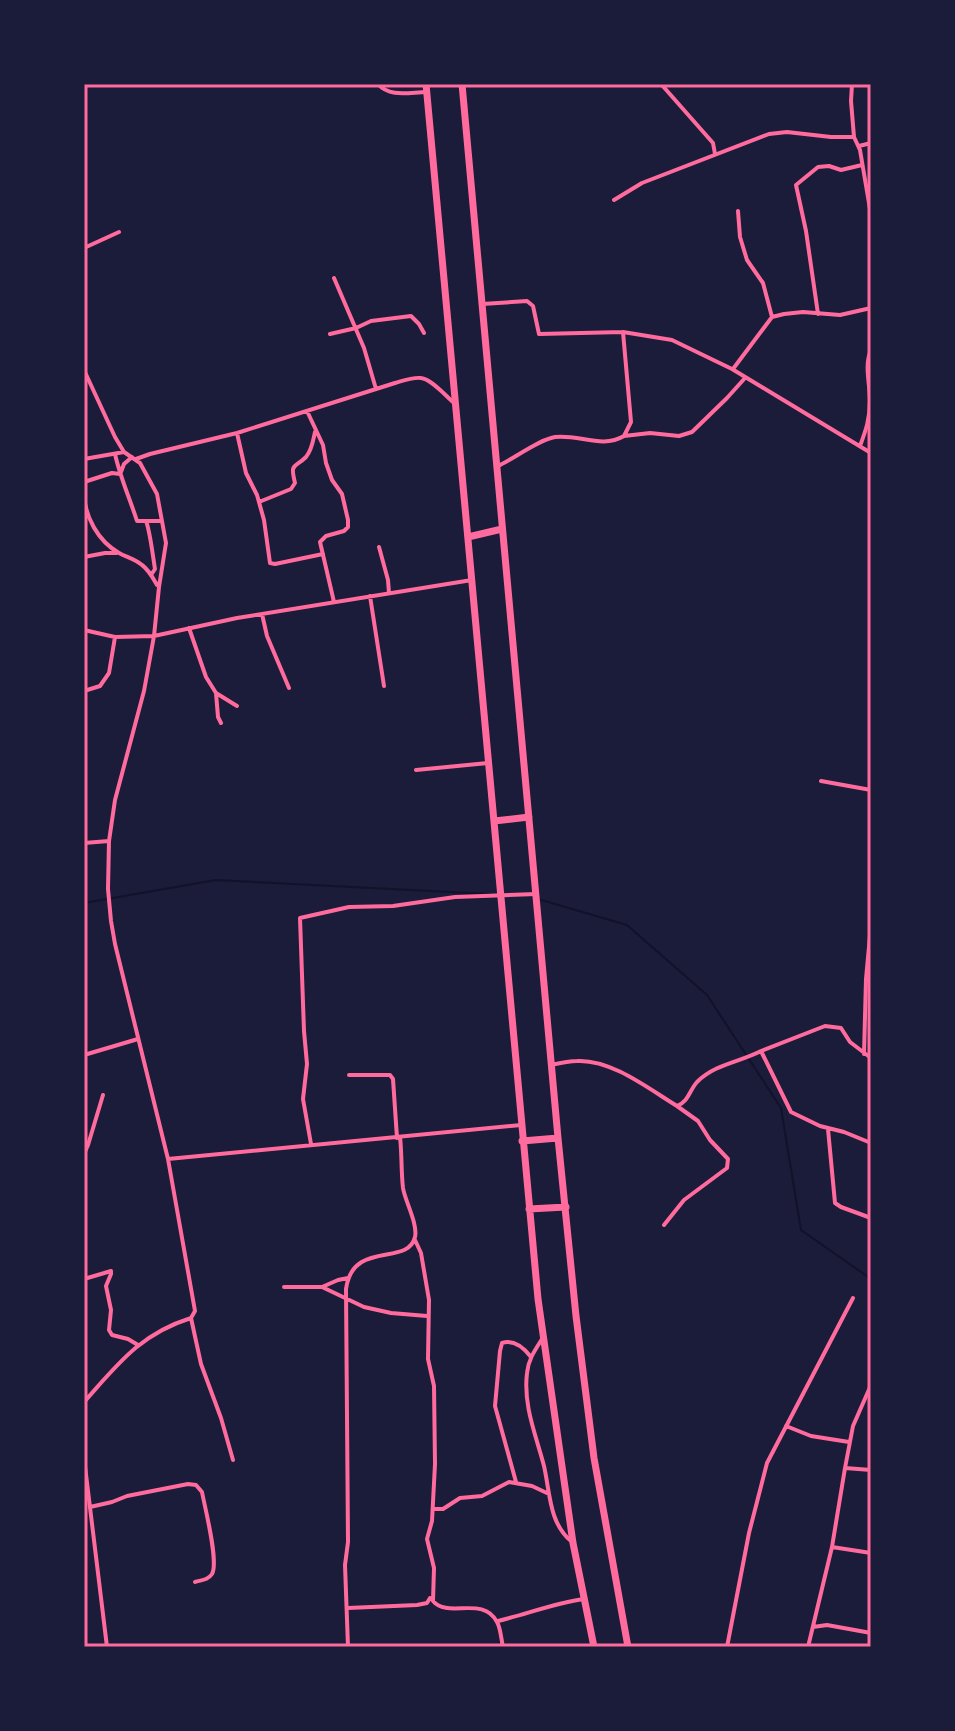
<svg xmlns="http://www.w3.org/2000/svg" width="955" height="1731" font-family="Inter,sans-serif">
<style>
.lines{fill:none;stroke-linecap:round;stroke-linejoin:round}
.stream{stroke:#12122b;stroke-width:2}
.minor{stroke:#ff6b9d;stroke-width:4}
.trunk{stroke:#ff6b9d;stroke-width:7}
.neatline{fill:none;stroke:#ff6b9d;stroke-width:3}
</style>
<rect width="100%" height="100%" fill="#1b1b3a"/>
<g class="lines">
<!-- stream -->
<path class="stream" d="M538 899 627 925 707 995 781 1108 801 1230 871 1279
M84 903 216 880 489 894"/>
<!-- minor -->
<path class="minor" d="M378 84C390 98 410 92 427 92
M661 84 713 143 715 154
M852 84 851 101 854 137
M859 146 871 143
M614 200 642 183 769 134 787 132 831 137H854L860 150 871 215
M738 211 740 237 747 260 763 283 772 317
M84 248 119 232
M334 278 364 348 376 389
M482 304 527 301 533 306 539 334 623 332 672 340 732 369 871 453
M818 314 806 231 796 185 818 167 829 166 841 170 862 165
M330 334 356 328 371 321 411 316 419 324 424 333
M733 369 772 317 784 314 803 312 840 315 871 308
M84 370 115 437 124 452 140 463 157 494 166 543 159 587 154 636 144 691 115 800 109 841 108 889 111 921 115 944 168 1159 195 1311 191 1318C140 1334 118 1364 84 1402
M307 411 323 445 326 463 332 480 342 494 348 520V527L344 531 326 536 320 542 334 602
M237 433 246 473 257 495 264 520 270 563 275 564 323 554
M624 436 650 433 679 436 692 432 727 398 745 378
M860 446C866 430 870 418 870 401 870 384 864 365 871 350
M115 454C120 477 130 499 137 521H162
M84 459 124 452
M136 459 150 454 237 433 395 383C402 381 413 377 421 378 431 379 445 395 453 402
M498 466C515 458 538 440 555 437 579 434 602 449 624 436L631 422 623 332
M121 472 124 464 132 457
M84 482 112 473 120 474
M84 494C85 517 98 541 119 553 126 557 135 559 142 565 149 570 153 578 157 585
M259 502 291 489 295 483C290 462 294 469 306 457 312 450 313 441 315 432
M146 521C150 531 153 557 155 569L151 575
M379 547 388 580 389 593
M84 557 105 553H117
M370 596 384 686
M262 614 267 636 289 688
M189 628 206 677 216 693 237 706
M84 630 115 637 154 636 237 618 472 580
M84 691 100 686 109 673 115 637
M216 693 218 717 221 723
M416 770 488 763
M821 781 871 790
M84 843 109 841
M761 1051 825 1026 841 1028 850 1042 871 1058
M864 1054 866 979 871 925
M84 1055 138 1039
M551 1065C560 1063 569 1061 577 1061 611 1059 649 1089 677 1106 689 1101 689 1091 697 1082 715 1064 740 1062 761 1051L791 1112 820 1126 844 1132 871 1143
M349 1075H390L393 1079 397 1138
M828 1129 835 1203 841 1207 871 1218
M311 1144 303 1099 307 1064 304 1031 300 918 349 907 393 906 455 897 536 894
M84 1154 88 1145 103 1095
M168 1159 521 1125
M664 1225 684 1200 727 1168 728 1159 710 1140 698 1121 677 1106
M415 1240 421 1253 429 1300 428 1359 434 1386 435 1464 432 1521 427 1539 434 1568 433 1601C448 1619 483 1595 497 1622 501 1629 501 1639 503 1647
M111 1271V1274L106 1286 111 1310 109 1330 112 1335 128 1339 138 1345
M84 1279 111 1271
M284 1287H322L364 1307 391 1313 427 1316
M322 1287 338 1280 348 1278
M191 1318 201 1364 221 1418 233 1460
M542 1339C535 1350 528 1360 527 1373 523 1406 536 1435 544 1466 550 1492 549 1523 571 1541
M786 1426 811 1436 849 1442
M84 1458 107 1647
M845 1468 853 1426 871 1385
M516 1482 495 1406 500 1351 502 1343C514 1339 524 1348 531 1357
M90 1507 112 1502 127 1496 188 1484 196 1485 202 1492C205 1508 219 1562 212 1574 208 1580 202 1580 195 1582
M433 1509H443L460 1498 482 1496 509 1482 532 1486 549 1494
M832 1547 871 1553
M348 1608 417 1605 427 1603 430 1598
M498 1621C527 1614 555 1603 584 1599
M813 1627 827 1625 871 1633
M348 1647 345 1565 348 1542 346 1289C353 1239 408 1267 415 1237 418 1224 405 1201 403 1188 401 1171 402 1154 400 1137
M727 1647 749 1533 767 1463 853 1298
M808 1647 832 1547 845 1468 871 1470"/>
<!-- trunk -->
<path class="trunk" d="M426 84 538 1299 573 1543 594 1647
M462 84 558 1138 576 1316 594 1458 628 1647
M468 537 502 529
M494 821 529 817
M522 1141 558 1138
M529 1209 566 1207"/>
</g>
<!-- border -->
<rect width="955" height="1731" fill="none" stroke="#1b1b3a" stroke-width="172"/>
<rect x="86" y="86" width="783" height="1559" class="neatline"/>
</svg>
